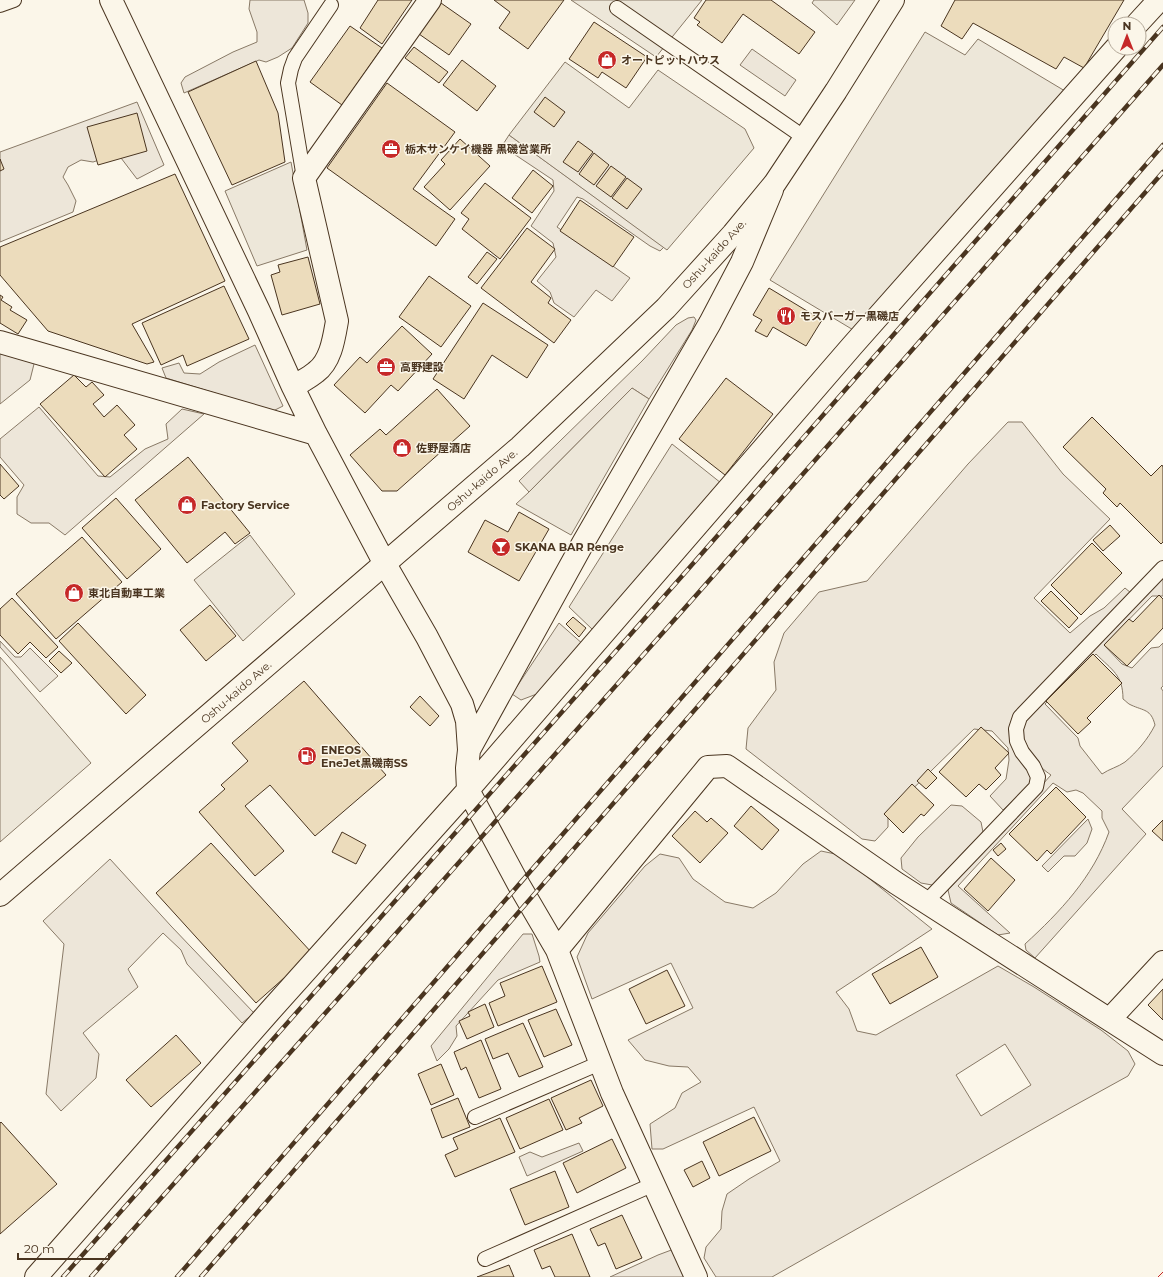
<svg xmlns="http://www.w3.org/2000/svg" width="1163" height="1277" font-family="Montserrat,'Noto Sans JP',sans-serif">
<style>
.green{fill:#ede6d9;stroke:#887966;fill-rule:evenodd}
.parking{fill:#ede7d9;stroke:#887966}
.building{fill:#ecdcbc;stroke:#4a3520}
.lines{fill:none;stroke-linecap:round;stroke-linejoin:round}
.service-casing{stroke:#4a3520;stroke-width:16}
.minor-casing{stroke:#4a3520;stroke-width:24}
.secondary-casing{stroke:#4a3520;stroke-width:24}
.service{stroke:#fbf6e9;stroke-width:14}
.minor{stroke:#fbf6e9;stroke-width:22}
.secondary{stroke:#fbf6e9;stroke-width:22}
.rail-casing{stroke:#4a3520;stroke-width:4.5}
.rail{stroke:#fbf6e9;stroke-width:3;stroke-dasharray:9;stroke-linecap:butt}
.power{stroke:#c62828;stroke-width:1;stroke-dasharray:14 3 2 3;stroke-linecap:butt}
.labels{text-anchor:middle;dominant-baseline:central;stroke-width:3;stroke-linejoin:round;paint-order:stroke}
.poi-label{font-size:11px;font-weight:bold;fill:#4a3520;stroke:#fbf6e9;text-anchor:start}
.street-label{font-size:11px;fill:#4a3520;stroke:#fbf6e9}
</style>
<rect width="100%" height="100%" fill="#fbf6e9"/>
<!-- green -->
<path class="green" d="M250 0H304L308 13V23L292 48 278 57 266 62 259 60 184 93 181 83 185 77 233 52 257 42V32L249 9Z
M752 49 796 80 785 96 740 65Z
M137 102 164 165 137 179 118 154 93 162 81 160 68 167 63 177 68 185 76 201 73 212 0 242V152Z
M509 135 664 247 660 251 650 246 583 199 577 197 557 227 630 278 612 301 596 290 574 317 554 303 550 292 537 281 556 257 553 243 531 226 554 191 553 180 502 146Z
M694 317 696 320 692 330 649 399 632 388 529 492 519 481 642 361 676 325 688 318Z
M255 345 283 406 273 411 166 378 162 368 179 363 184 373 200 374 219 362Z
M0 349 35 360 30 380 0 404Z
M39 407 98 476 110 477 145 449 168 439 166 424 182 409 204 414 65 535 49 523H31L17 514V497L24 485 0 457V439Z
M1008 422H1022L1063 474 1110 519 1034 598 1070 633 1090 616 1104 608 1125 588 1131 593 1163 579V596H1152L1104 645 1122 664 1132 668 1151 648 1159 647 1163 643V686L1161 688 1163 691V766L1122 809 1146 834 1035 958 1026 950 1025 944C1060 912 1093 877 1109 832L1102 818V811L1083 793 1076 790 1067 792 1053 783 958 886 1010 933 998 935 951 903 948 890 1051 775C1048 773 1044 770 1041 767 1028 753 1022 734 1014 717L1011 723 1010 736 1032 778 1029 786 1003 810 990 796 1006 779 1009 760 1008 748 992 731 974 729 888 813V827L875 841 862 839 746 749 748 728 776 690 774 662 784 633 819 592 867 581 968 464ZM1096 654C1112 670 1123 675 1123 699 1126 701 1128 704 1131 705 1144 711 1151 709 1155 725 1148 739 1137 752 1125 762 1118 767 1109 769 1102 774L1080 746 1078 738 1045 704Z
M559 623 584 645 542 692 521 700 512 694Z
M0 641 15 657H21L30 648 58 676 40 692 0 647Z
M951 805 962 806 981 822 983 832 932 885 921 883 902 869 901 858 918 837Z
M1088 819 1092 829 1087 843 1075 856H1064L1048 872 1042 866Z
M821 851 840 855 932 929 836 992 849 1009 857 1031 876 1035 998 966 1034 987 1101 1030 1128 1051 1135 1064 1128 1076 1070 1108 772 1277H716L704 1258 706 1247 721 1229 722 1211 727 1194 749 1179 780 1161 754 1107 663 1149H652L650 1124 675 1108 682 1093 701 1082 688 1067 669 1066 645 1060 628 1040 693 1008 671 963 592 999 577 957 588 933 645 866 660 854 679 858 693 879 725 902 753 908 776 893 803 864ZM1005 1044 1031 1085 981 1116 956 1075Z
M110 859 171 926 254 1013 242 1023 187 964 181 950 163 933 128 969 138 987 83 1033 99 1054 96 1078 61 1111 46 1094 64 944 43 921Z
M523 934H532L539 956 540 962 498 980 456 1026 457 1036 449 1049 437 1061 431 1046Z
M579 1143 583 1151 527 1176 519 1157 530 1152 542 1157Z
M674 1249 687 1277H610L658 1255Z"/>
<!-- parking -->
<path class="parking" d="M571 0H702L656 57Z
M814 0H855L837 25 812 3Z
M925 32 965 55 978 39 1065 91 855 331 770 280Z
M565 62 629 108 658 70 745 129 754 148 667 250 509 135Z
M291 162 307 250 257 266 225 191Z
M632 388 649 399 571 535 516 504 529 492Z
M672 444 721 483 593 630 569 607Z
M250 535 295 594 243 641 194 580Z
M0 657 91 763 0 842Z"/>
<!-- building -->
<path class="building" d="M378 0H412L382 44 360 28Z
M494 0H564L528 49 499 28 510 12Z
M706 0H771L815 32 799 54 743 14 722 43 697 25 700 22 694 18Z
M955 0H1124L1084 68 1064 57 1056 69 973 23 962 39 941 26Z
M441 3 471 24 449 55 419 34Z
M594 22 647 57 626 88 602 72 598 78 569 59Z
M350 26 382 48 342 105 310 82Z
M414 47 448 72 439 83 405 58Z
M462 60 496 86 477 111 443 85Z
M256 61 278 113 285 162 232 185 188 92Z
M387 83 455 132 413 189 455 219 436 246 327 168Z
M545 97 565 112 554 127 534 112Z
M137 113 147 151 98 165 87 127Z
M460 139 490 166 450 210 424 187 445 164 441 160Z
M578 141 593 152 578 172 563 162Z
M594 153 609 165 594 185 579 174Z
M0 159 4 169 0 171Z
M611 166 626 177 611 197 596 186Z
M533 170 553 186 532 213 512 198Z
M175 174 225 281 132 324 154 362 147 364 48 331 0 275V247Z
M627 178 642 189 627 209 612 198Z
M485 183 531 218 500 259 462 229 469 219 461 213Z
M580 200 634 237 613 267 560 231Z
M527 228 555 249 531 282 551 298 548 303 571 320 554 343 481 288Z
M487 252 497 259 477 284 468 277Z
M308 257 320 304 282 315 271 275 280 272 278 265Z
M429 276 471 306 441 347 399 317Z
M224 286 249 339 187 366 183 355 161 365 142 323Z
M769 288 822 320 806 346 773 327 767 337 755 331 762 320 753 315Z
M0 295 3 297 1 300 12 307 10 310 27 320 18 334 0 323Z
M483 303 548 345 527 378 492 355 464 399 433 379Z
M402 326 432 354 398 391 391 385 365 413 334 385 360 357 367 363Z
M74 375 86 387 92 382 104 395 93 404 104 417 117 405 135 425 124 435 137 449 105 477 40 404Z
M726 378 773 414 725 475 679 439Z
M437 389 470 426 397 491H382L350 455 380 429 386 435Z
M1092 417 1151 476 1162 465 1163 467V542L1161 544 1120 503 1117 507 1103 493 1106 489 1063 447Z
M188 457 250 533 235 544 225 532 187 563 135 500Z
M0 464 19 486 4 499 0 495Z
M116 498 161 549 127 579 82 528Z
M519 512 549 529 519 581 468 552 485 520 508 532Z
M1110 525 1120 536 1103 551 1093 540Z
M82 537 122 582 56 639 16 594Z
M1092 543 1122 573 1081 615 1051 585Z
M1051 591 1078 618 1069 628 1041 601Z
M1159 595 1163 599V628L1127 666 1104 645 1129 619 1133 622Z
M12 598 58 647 46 658 30 642 18 654 0 635V609Z
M210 605 236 636 206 661 180 630Z
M573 617 586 628 579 637 566 624Z
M78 623 146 695 126 714 59 641Z
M59 651 72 663 61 673 49 661Z
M1093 654 1122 683 1087 718 1091 722 1078 734 1046 701Z
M304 681 386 775 315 836 270 785 245 806 284 851 255 876 199 812 225 789 221 785 248 761 232 743Z
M420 696 439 716 430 726 410 707Z
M981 727 1009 753 995 768 1001 775 986 790 979 784 966 797 939 772Z
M928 769 937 778 926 789 917 781Z
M912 784 934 805 924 816 921 814 903 833 884 814Z
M1056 787 1086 817 1051 854 1047 850 1037 861 1009 834Z
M751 806 779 830 762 850 734 826Z
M695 811 707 822 711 818 728 833 700 863 672 836Z
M1163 820V841L1152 831Z
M342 832 366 845 356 864 332 852Z
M211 843 312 953 256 1003 156 893Z
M1001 843 1006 849 998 856 993 850Z
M991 858 1015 880 988 911 964 889Z
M921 947 938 977 890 1004 872 974Z
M542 966 557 1002 498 1026 489 1003 505 996 500 983Z
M667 970 685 1006 646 1024 629 989Z
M1163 989V1020L1148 1005Z
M485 1004 494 1027 467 1039 459 1021 470 1016 468 1012Z
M556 1009 572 1045 544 1057 528 1020Z
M523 1023 543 1067 519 1077 508 1053 493 1059 485 1039Z
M176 1035 201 1063 151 1107 126 1080Z
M481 1040 501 1089 479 1098 466 1067 461 1070 454 1052Z
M441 1064 454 1095 431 1105 418 1074Z
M591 1080 603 1106 579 1118 582 1123 566 1130 551 1098Z
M458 1098 470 1127 442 1138 431 1109Z
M549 1099 563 1130 520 1149 506 1118Z
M754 1117 771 1151 719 1176 703 1142Z
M500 1118 515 1152 455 1177 445 1155 458 1149 453 1138Z
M1 1122 57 1184 0 1234V1123Z
M612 1139 626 1168 577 1193 563 1163Z
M702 1161 710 1178 693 1187 684 1170Z
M555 1171 569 1207 525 1225 510 1189Z
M622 1215 642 1258 616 1269 605 1243 598 1246 590 1229Z
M572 1234 590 1277H555L550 1266 542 1269 534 1250Z
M509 1265 514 1277H477Z"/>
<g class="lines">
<defs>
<path id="service" d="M0 5 14 0
M617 8 805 138
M304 178 288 83 291 69 295 58 331 5
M926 902 1036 787 1038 777 1033 766 1022 752 1017 741 1016 729 1020 717 1163 568
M475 1117 600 1063
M485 1259 654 1184"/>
<path id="minor" d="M111 0 259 311 293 387 316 434 385 564 427 637 462 704 467 721 469 750 467 768 468 790 519 885 557 950 612 1093 696 1277
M1137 24 1159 0
M0 342 316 434
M293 387C300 382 309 378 316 372 331 361 334 338 337 321L304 178 430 0
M469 750 583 543 710 323 742 262 772 190
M557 950 708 767 727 766 896 883 1163 1054
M1110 1019 1163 962
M36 1277 269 1012 468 790 852 346 1116 48"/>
<path id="secondary" d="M0 895 520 447 666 308 733 234 775 183 836 91 893 0"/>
</defs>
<!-- service casing -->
<use href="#service" class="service-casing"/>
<!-- minor casing -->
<use href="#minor" class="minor-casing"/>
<!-- secondary casing -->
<use href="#secondary" class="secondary-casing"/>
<!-- service -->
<use href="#service" class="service"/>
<!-- minor -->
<use href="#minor" class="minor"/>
<!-- secondary -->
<use href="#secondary" class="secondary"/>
<defs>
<path id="rail" d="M63 1277 683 575 1163 27
M91 1277 699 592 1163 65
M177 1277 1163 145
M201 1277 1163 172"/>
</defs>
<!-- rail casing -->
<use href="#rail" class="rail-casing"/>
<!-- rail -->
<use href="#rail" class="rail"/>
<!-- power -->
<path class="power" d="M1158 1277 1163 1272"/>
</g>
<!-- icons -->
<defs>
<symbol id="shop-disc" viewBox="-11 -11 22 22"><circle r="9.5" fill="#c62828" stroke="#fbf6e9"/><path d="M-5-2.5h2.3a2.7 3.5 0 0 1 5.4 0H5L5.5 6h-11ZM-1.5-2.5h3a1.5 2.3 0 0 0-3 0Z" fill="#fff"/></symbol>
<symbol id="office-disc" viewBox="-11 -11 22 22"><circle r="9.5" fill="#c62828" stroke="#fbf6e9"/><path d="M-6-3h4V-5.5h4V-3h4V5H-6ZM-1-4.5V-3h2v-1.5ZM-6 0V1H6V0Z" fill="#fff"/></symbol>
<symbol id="restaurant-disc" viewBox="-11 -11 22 22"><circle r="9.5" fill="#c62828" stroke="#fbf6e9"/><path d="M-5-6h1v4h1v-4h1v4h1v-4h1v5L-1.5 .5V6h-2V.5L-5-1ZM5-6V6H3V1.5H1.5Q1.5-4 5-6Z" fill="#fff"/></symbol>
<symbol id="bar-disc" viewBox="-11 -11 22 22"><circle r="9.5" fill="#c62828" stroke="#fbf6e9"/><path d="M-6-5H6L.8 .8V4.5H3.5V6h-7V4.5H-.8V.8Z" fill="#fff"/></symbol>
<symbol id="fuel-disc" viewBox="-11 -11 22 22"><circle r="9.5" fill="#c62828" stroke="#fbf6e9"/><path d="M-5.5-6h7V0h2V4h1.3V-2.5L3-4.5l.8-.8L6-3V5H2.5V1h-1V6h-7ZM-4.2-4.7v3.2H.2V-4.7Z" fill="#fff"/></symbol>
</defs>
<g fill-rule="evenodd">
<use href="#shop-disc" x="596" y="49" width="22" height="22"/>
<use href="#office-disc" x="380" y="138" width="22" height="22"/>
<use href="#restaurant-disc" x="775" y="305" width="22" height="22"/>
<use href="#office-disc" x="375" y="356" width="22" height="22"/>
<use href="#shop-disc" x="391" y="437" width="22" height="22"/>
<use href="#shop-disc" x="176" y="494" width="22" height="22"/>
<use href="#bar-disc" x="490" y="536" width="22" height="22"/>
<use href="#shop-disc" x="63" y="582" width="22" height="22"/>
<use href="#fuel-disc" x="296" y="745" width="22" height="22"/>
</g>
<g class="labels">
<!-- poi labels -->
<g class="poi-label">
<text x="621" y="60">オートピットハウス</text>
<text x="405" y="149">栃木サンケイ機器 黒磯営業所</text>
<text x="800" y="316">モスバーガー黒磯店</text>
<text x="400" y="367">高野建設</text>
<text x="416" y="448">佐野屋酒店</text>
<text x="201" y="505">Factory Service</text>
<text x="515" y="547">SKANA BAR Renge</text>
<text x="88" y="593">東北自動車工業</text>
<text x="321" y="750">ENEOS<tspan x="321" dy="13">EneJet黒磯南SS</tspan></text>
</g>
<!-- street labels -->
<g class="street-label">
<text transform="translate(714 254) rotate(-48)">Oshu-kaido Ave.</text>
<text transform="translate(482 480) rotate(-41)">Oshu-kaido Ave.</text>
<text transform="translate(236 692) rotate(-41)">Oshu-kaido Ave.</text>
</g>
</g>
<!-- north arrow -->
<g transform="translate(1127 36)"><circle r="19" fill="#fbf6e9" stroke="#b4a999"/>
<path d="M0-3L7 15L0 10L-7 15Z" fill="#c62828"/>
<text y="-6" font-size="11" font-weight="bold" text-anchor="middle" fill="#4a3520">N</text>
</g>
<!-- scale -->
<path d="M18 1253v6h91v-6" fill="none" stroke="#4a3520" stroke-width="2"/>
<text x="24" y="1253" font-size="12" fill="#4a3520" stroke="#fbf6e9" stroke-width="3" paint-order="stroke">20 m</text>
</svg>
